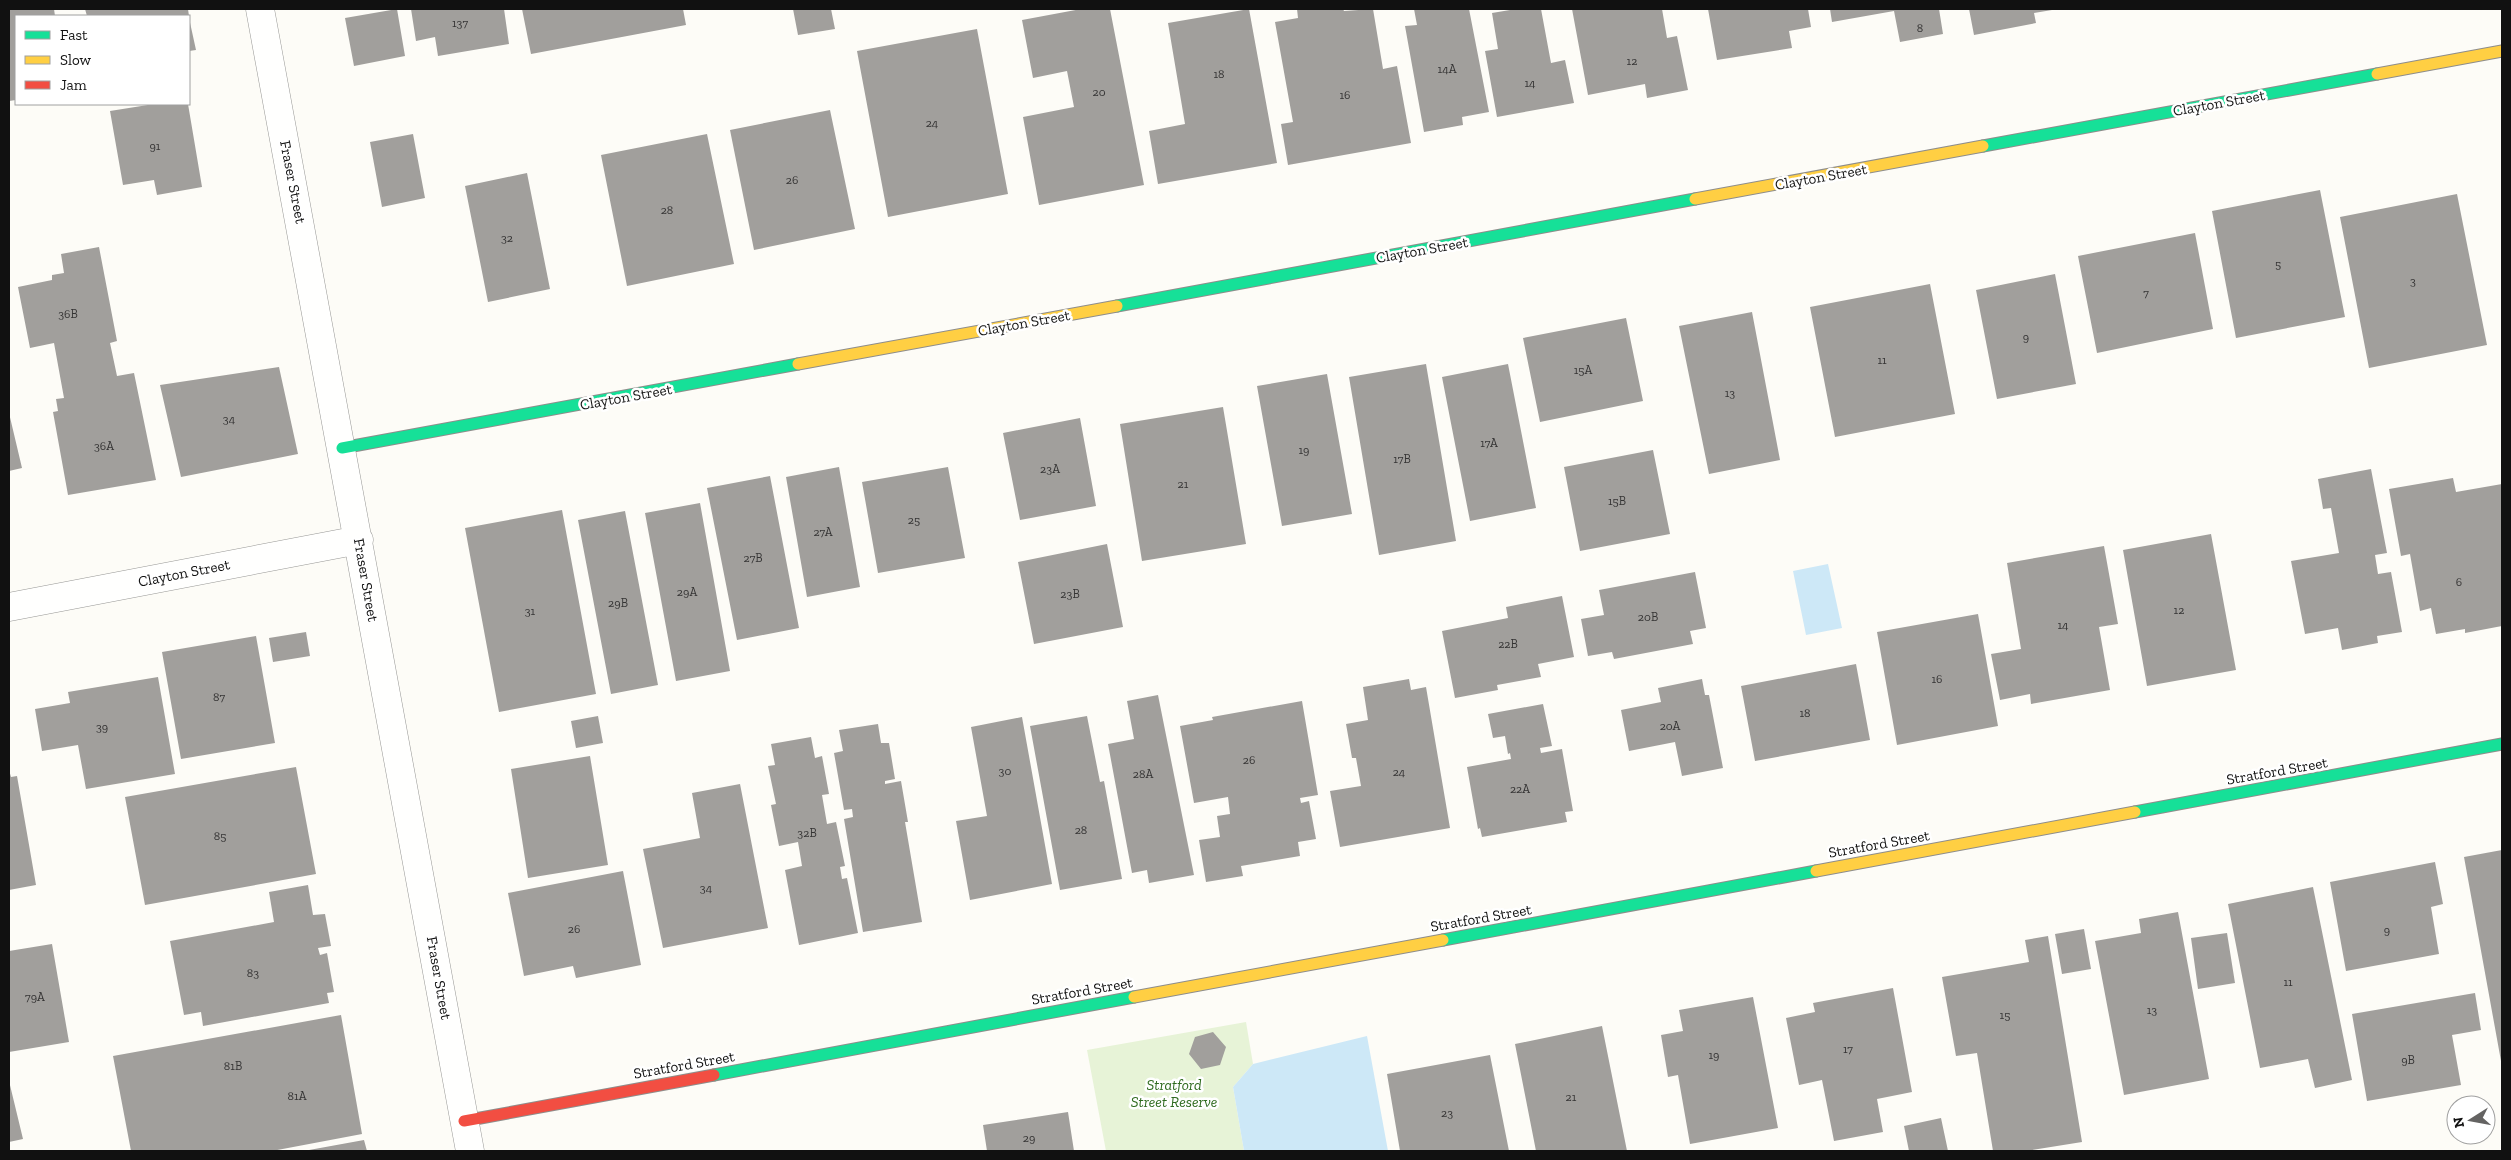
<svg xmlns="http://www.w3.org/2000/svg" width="2511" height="1160" font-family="'Zilla Slab',serif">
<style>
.green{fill:#e7f3d7}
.water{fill:#cde8f7}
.building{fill:#a19f9c}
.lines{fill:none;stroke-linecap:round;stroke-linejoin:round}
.street-casing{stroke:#979795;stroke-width:29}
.fast-casing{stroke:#8e8d8b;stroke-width:13}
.slow-casing{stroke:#8e8d8b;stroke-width:13}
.jam-casing{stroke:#8e8d8b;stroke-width:13}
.street{stroke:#fffffe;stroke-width:28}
.fast{stroke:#16e098;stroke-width:11}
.slow{stroke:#ffcf43;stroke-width:11}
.jam{stroke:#f24e42;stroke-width:11}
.labels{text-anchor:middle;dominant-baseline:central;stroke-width:5;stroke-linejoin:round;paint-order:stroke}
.number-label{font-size:12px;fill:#353434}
.street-label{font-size:15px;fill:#111;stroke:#fff}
.park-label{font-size:15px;font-style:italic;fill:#2f6b1f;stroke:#fff}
</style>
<rect width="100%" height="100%" fill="#fdfcf7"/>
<!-- green -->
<path class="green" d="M1246 1022 1253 1064 1233 1087 1244 1151H1106L1087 1050Z"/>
<!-- water -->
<path class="water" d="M1828 564 1842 628 1806 635 1793 571Z
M1367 1036 1388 1151H1244L1233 1087 1253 1064Z"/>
<!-- building -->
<path class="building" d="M9 9H54L55 16H16V100L9 101Z
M85 9H188L189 16H87Z
M397 9 405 56 354 66 345 18Z
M411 9H504L509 44 438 56 435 37 416 41Z
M522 9H683L686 25 531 54Z
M793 9H831L835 29 798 35Z
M1081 9H1110L1144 185 1039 205 1023 117 1074 107 1067 71 1033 78 1022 20Z
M1249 9 1277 163 1158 184 1149 131 1185 124 1168 23Z
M1297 9H1343L1344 11 1373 9 1383 69 1397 66 1411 143 1288 165 1281 124 1293 122 1275 22 1298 18Z
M1414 9H1469L1489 112 1462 117 1463 125 1424 132 1405 26 1417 25Z
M1516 9H1541L1551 63 1565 60 1574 103 1497 117 1485 51 1498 49 1492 13Z
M1572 9H1662L1667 38 1677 36 1688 90 1647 98 1645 84 1588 95Z
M1708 9H1808L1811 27 1789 31 1792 48 1717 60Z
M1830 9H1939L1943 34 1900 42 1894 11 1832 22Z
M1969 9H2051L2052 10 2034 13 2036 23 1974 35Z
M189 18 196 50 189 51Z
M977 29 1008 194 888 217 857 51Z
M154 104H188L202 187 157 195 154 180 123 185 110 111Z
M830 110 855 229 754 250 730 130Z
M413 134 425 198 382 207 370 142Z
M707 134 734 264 627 286 601 155Z
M527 173 550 289 488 302 465 186Z
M2320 190 2345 317 2236 338 2212 211Z
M2457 194 2487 345 2369 368 2340 217Z
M2195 233 2213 329 2097 353 2078 256Z
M99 247 117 341 110 343 117 376 134 373 156 480 68 495 53 412 58 411 56 399 64 398 54 343 30 348 18 287 52 280V275L64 273 61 254Z
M2055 274 2076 384 1997 399 1976 290Z
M1930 284 1955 414 1835 437 1810 307Z
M1752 312 1780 460 1709 474 1679 326Z
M1626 318 1643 401 1540 422 1523 338Z
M1426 364 1456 541 1379 555 1349 377Z
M1508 364 1536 508 1470 521 1442 377Z
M279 367 298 454 181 477 160 385Z
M1327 374 1352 514 1282 526 1257 386Z
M1223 407 1246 544 1142 561 1120 424Z
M9 413 22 468 9 471Z
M1080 418 1096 506 1020 520 1003 433Z
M1653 450 1670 534 1580 551 1564 467Z
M839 467 860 587 807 597 786 477Z
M948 467 965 558 878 573 862 482Z
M2371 469 2387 553 2375 555 2378 574 2391 572 2402 632 2377 636 2378 643 2342 650 2338 628 2305 634 2291 561 2339 553 2331 508 2323 509 2318 479Z
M770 476 799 628 737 640 707 488Z
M2453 478 2456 492 2502 484V626L2465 633V629L2436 634 2431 608 2420 611 2410 554 2401 556 2389 489Z
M700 503 730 671 676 681 645 513Z
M562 510 596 694 499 712 465 528Z
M625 511 658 685 611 694 578 520Z
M2211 534 2236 670 2147 686 2123 550Z
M1107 544 1123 627 1034 644 1018 562Z
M2104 546 2118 624 2099 627 2110 690 2031 704 2030 694 2000 700 1991 654 2021 649 2007 563Z
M1695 572 1706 628 1690 631 1693 644 1614 659 1612 652 1588 656 1581 619 1604 615 1599 590Z
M1562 596 1574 657 1538 664 1541 677 1497 685 1498 690 1455 698 1442 631 1508 618 1506 607Z
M1978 614 1998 726 1897 745 1877 632Z
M306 632 310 656 273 662 269 638Z
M256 636 275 743 181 759 162 652Z
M1856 664 1870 740 1755 761 1741 686Z
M158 677 175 774 86 789 78 745 42 751 35 709 70 703 68 692Z
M1409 679 1411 690 1426 687 1450 828 1340 847 1330 791 1361 786 1356 758H1352L1346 724 1368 720 1363 687Z
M1702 679 1705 695H1709L1723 768 1682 776 1675 742 1629 751 1621 710 1661 702 1658 688Z
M1158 695 1194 875 1149 883 1147 870 1132 873 1108 744 1134 739 1127 701Z
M1302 701 1318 795 1300 798 1301 803 1309 801 1316 839 1298 842 1300 856 1241 866 1243 876 1206 882 1199 840 1220 837 1217 816 1230 814 1228 797 1194 803 1180 726 1213 720 1212 717Z
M1543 704 1552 746 1540 748 1541 753 1562 749 1573 811 1565 812 1567 822 1482 837 1480 828 1478 829 1467 767 1511 759 1510 753 1508 754 1505 736 1493 738 1488 714Z
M598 716 603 743 576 748 571 721Z
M1087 716 1100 782 1104 781 1122 879 1060 890 1030 726Z
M1022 717 1052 884 970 900 956 821 987 816 971 727Z
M878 724 881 743H889L895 779 885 781V784L901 781 908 822H905L922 922 863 932 844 819 853 817 852 809 844 810 834 753 843 751 839 730Z
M811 737 815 758 822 756 829 794 822 795 827 824 836 822 845 866 840 867 842 879 847 878 858 933 799 945 785 870 802 866 798 842 779 846 771 805 776 804 768 766 775 765 771 744Z
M590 756 608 865 528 878 511 769Z
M296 767 316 874 145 905 125 797Z
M9 770 11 777 17 776 36 885 9 890Z
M740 784 768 928 663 948 643 849 700 838 692 793Z
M2502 850V1061H2501L2464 857Z
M2435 862 2443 904 2431 907 2439 954 2346 971 2330 882Z
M623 871 641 965 576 978 573 966 524 976 508 893Z
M308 885 313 915 325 914 331 946 318 948 320 955 327 953 334 992 327 993 329 1003 203 1026 201 1012 184 1015 170 941 274 922 269 892Z
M2313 887 2352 1080 2315 1088 2308 1059 2260 1068 2228 904Z
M2178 912 2209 1079 2124 1095 2095 941 2141 933 2139 919Z
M2084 929 2091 969 2062 974 2055 934Z
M2227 933 2235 983 2198 989 2191 938Z
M2048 936 2082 1142 2026 1151H1993L1977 1053 1956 1056 1942 977 2029 962 2025 940Z
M52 944 69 1042 9 1052V951Z
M1893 988 1912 1092 1877 1099 1883 1132 1834 1141 1822 1080 1799 1085 1786 1018 1815 1012 1813 1003Z
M2475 993 2481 1030 2452 1035 2461 1085 2367 1101 2352 1014Z
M1753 997 1778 1128 1690 1144 1678 1075 1668 1077 1661 1035 1683 1031 1679 1010Z
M341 1015 362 1134 272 1151H131L113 1056Z
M1602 1026 1627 1151H1536L1515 1044Z
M1213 1032 1226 1047 1220 1065 1201 1069 1189 1054 1195 1037Z
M1490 1055 1509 1151H1400L1387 1074Z
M9 1081 23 1139 9 1142Z
M1068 1112 1074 1151H987L983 1125Z
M1941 1118 1948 1151H1909L1904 1126Z
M364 1140 367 1151H309V1150Z"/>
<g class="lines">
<defs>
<path id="street" d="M260 9 470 1151
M9 607 359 540"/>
<path id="fast" d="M1983 146 2377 74
M1117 306 1695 199
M342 448 798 364
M2135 812 2502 744
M1443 940 1816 871
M714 1075 1134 997"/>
<path id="slow" d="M2377 74 2502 51
M1695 199 1983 146
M798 364 1117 306
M1816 871 2135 812
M1134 997 1443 940"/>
<path id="jam" d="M464 1121 714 1075"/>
</defs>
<!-- street casing -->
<use href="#street" class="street-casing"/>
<!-- fast casing -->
<use href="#fast" class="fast-casing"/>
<!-- slow casing -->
<use href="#slow" class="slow-casing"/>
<!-- jam casing -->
<use href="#jam" class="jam-casing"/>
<!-- street -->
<use href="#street" class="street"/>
<!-- fast -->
<use href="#fast" class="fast"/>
<!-- slow -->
<use href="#slow" class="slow"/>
<!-- jam -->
<use href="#jam" class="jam"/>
</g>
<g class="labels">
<!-- number labels -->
<g class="number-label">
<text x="460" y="23">137</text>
<text x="1920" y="28">8</text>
<text x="1632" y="61">12</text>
<text x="1447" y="69">14A</text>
<text x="1219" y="74">18</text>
<text x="1530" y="83">14</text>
<text x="1099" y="92">20</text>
<text x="1345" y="95">16</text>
<text x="932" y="123">24</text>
<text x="155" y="146">91</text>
<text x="792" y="180">26</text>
<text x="667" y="210">28</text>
<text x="507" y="238">32</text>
<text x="2278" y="264">5</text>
<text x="2413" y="281">3</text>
<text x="2146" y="293">7</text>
<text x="68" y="314">36B</text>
<text x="2026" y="337">9</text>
<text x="1882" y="360">11</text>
<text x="1583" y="370">15A</text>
<text x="1730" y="393">13</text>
<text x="229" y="419">34</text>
<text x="1489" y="443">17A</text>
<text x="104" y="446">36A</text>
<text x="1304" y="450">19</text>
<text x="1402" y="459">17B</text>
<text x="1050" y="469">23A</text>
<text x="1183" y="484">21</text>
<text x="1617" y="501">15B</text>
<text x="914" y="520">25</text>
<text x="823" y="532">27A</text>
<text x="753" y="558">27B</text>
<text x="2459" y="582">6</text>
<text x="687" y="592">29A</text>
<text x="1070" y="594">23B</text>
<text x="618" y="603">29B</text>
<text x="2179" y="610">12</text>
<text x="530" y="611">31</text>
<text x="1648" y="617">20B</text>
<text x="2063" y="625">14</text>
<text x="1508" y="644">22B</text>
<text x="1937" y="679">16</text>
<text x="219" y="697">87</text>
<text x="1805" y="713">18</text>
<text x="1670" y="726">20A</text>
<text x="102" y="727">39</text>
<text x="1249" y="760">26</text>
<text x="1005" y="771">30</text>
<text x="1399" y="772">24</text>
<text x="1143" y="774">28A</text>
<text x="1520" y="789">22A</text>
<text x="1081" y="830">28</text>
<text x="807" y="833">32B</text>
<text x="220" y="836">85</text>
<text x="706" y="888">34</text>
<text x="574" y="929">26</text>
<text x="2387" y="930">9</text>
<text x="253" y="973">83</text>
<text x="2288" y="982">11</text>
<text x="35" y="997">79A</text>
<text x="2152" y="1010">13</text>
<text x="2005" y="1015">15</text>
<text x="1848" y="1049">17</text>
<text x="1714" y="1055">19</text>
<text x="2408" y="1060">9B</text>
<text x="233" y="1066">81B</text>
<text x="297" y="1096">81A</text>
<text x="1571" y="1097">21</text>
<text x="1447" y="1113">23</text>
<text x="1029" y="1138">29</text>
</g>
<!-- street labels -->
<g class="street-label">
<text transform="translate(2219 103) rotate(-10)">Clayton Street</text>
<text transform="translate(1821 177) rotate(-10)">Clayton Street</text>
<text transform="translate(293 182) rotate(79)">Fraser Street</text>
<text transform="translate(1422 250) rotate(-10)">Clayton Street</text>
<text transform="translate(1024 323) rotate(-10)">Clayton Street</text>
<text transform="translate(626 397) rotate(-10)">Clayton Street</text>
<text transform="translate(184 573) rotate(-11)">Clayton Street</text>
<text transform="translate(366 580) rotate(80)">Fraser Street</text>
<text transform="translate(2277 771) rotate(-10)">Stratford Street</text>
<text transform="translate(1879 844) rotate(-10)">Stratford Street</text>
<text transform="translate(1481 918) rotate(-10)">Stratford Street</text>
<text transform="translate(439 978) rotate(80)">Fraser Street</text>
<text transform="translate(1082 991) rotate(-10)">Stratford Street</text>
<text transform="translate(684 1065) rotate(-10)">Stratford Street</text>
</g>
<!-- park labels -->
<g class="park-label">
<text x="1174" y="1085">Stratford<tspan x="1174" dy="17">Street Reserve</tspan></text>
</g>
</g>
<!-- border -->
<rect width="2511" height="1160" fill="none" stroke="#111111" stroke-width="20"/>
<!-- legend -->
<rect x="15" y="15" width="175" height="90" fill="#ffffff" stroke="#a0a0a0"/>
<rect x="25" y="31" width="25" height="8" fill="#16e098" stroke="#a0a0a0"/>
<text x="60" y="40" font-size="15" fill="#111111">Fast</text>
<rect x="25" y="56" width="25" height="8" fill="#ffcf43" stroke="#a0a0a0"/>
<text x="60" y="65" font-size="15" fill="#111111">Slow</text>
<rect x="25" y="81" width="25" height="8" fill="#f24e42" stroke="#a0a0a0"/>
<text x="60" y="90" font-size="15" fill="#111111">Jam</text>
<!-- north arrow -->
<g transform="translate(2471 1120) rotate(259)"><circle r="24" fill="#ffffff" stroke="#a0a0a0"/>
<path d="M0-4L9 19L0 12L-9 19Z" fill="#646362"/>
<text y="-8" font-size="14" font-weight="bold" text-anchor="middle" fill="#111111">N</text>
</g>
</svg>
